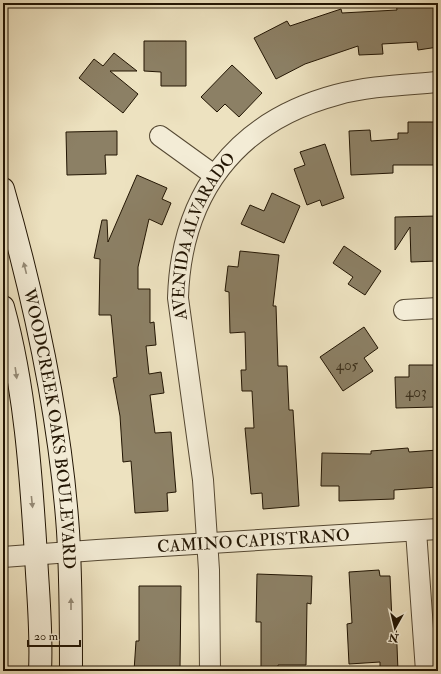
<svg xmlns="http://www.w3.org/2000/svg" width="441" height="674" font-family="'IM FELL Double Pica',serif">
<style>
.building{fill:#8c8065;stroke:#221503}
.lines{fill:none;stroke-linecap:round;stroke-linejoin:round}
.minor-casing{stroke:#554832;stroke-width:22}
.secondary-casing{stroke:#221503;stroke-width:24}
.minor{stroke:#f3ecd6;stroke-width:20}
.secondary{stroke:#f3ecd6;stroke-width:22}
.oneway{fill:#958b77}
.labels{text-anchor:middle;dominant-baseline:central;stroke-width:4;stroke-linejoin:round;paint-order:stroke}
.number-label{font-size:15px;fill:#3c301c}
.street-label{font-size:17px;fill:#221503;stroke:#f3ecd6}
</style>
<rect width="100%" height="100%" fill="#ede2c0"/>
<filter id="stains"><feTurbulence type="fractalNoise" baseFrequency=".005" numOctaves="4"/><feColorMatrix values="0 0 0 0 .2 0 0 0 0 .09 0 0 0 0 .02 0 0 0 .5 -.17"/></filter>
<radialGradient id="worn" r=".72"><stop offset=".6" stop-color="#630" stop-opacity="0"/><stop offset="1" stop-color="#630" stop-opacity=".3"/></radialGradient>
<!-- building -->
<path class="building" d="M396 3H436L438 19V47L418 50 417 42 382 44 383 54 359 55 358 46 305 64 276 79 254 38 287 21 290 26 341 9 342 13 397 10Z
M144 41H186V86H161V72L144 71Z
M114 53 137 71H110L138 94 123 113 79 78 94 59 103 66Z
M232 65 262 93 239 117 225 104 217 112 201 97Z
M408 122H435V165H393V173L351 175 349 131 370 130 371 141 398 139V133H408Z
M117 131V155H105L106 174 67 175 66 132Z
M325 144 344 198 322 206 320 200 307 205 294 169 305 165 300 152Z
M137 175 167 188 162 199 171 203 162 225 149 219 138 267V289H150V323L154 322 156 345 146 346 149 374 161 372 164 393 150 395 155 433 171 432 176 492 167 493 168 511 135 513 131 461 123 462 120 416 113 378 117 377 111 315H99L100 259 94 258 102 220H107L108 242Z
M272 193 300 206 284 243 241 224 250 205 264 211Z
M436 216 437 261 411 262 410 227 395 250V217Z
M344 246 381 271 365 295 348 284 353 277 333 263Z
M240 251 279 255 273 306H276L278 366H287L289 410H293L299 506 263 509 262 493 251 494 245 428H254L252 391H242L241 370H246L245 332 230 333 229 292 225 291 228 266 238 267Z
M364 327 378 348 364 358 373 371 343 391 320 357Z
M409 365H436L437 407 396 408 395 377H409Z
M408 448 409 452 438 450V487L394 490V499L339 501V486H321L322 453 371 454V451Z
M379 570 380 576H390L392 621H396L398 671H380V662L349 664 347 624 352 623 349 572Z
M257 574 312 576 311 604 307 603 306 665H278V669H261V622H256Z
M139 586H181L180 669 134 671 136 641H139Z"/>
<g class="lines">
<defs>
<g id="minor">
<path d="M160 136 214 175"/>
<path d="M404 310 438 308"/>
<path d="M416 531 426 671"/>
<path id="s1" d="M3 557 97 550 438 529"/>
<path id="s2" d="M210 671 209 570 203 480 178 298C181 195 235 122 336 95 368 86 404 85 438 82"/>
</g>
<g id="secondary">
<path id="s3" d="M3 189C35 301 60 415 68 531 71 578 71 624 71 671"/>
<path d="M3 307C25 387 31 474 36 556 38 594 42 633 40 671"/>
</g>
</defs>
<!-- minor casing -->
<use href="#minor" class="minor-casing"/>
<!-- secondary casing -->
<use href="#secondary" class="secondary-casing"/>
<!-- minor -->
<use href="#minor" class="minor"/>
<!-- secondary -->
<use href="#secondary" class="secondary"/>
</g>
<!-- one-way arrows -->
<defs><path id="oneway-solid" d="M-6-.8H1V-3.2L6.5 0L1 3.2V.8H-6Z"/></defs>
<g class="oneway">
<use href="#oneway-solid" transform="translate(25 268) rotate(-104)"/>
<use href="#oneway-solid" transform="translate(16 373) rotate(82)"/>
<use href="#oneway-solid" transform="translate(32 502) rotate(84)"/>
<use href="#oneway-solid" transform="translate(71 604) rotate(-90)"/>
</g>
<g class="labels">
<!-- number labels -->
<g class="number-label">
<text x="347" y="365">405</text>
<text x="416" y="392">403</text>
</g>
<!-- street labels -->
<g class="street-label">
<text stroke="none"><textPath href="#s2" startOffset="442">AVENIDA ALVARADO</textPath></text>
<text stroke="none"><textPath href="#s3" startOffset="245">WOODCREEK OAKS BOULEVARD</textPath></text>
<text stroke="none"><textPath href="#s1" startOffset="251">CAMINO CAPISTRANO</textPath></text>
</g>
</g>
<!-- margin -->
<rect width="441" height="674" fill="none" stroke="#ede2c0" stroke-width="16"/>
<rect x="4" y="4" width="433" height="666" fill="none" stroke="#221503" stroke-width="2"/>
<rect x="8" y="8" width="425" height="658" fill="none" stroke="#221503"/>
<!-- north arrow -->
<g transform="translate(395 628) rotate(188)" stroke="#f3ecd6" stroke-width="3" paint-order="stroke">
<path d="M0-3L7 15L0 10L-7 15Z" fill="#221503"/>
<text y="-6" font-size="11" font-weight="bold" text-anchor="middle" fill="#221503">N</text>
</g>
<!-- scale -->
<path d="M28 640v6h52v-6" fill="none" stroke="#221503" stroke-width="2"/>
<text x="34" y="640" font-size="12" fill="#221503" stroke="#f3ecd6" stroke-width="3" paint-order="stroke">20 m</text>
<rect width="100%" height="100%" filter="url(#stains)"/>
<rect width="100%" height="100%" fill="url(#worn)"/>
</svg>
